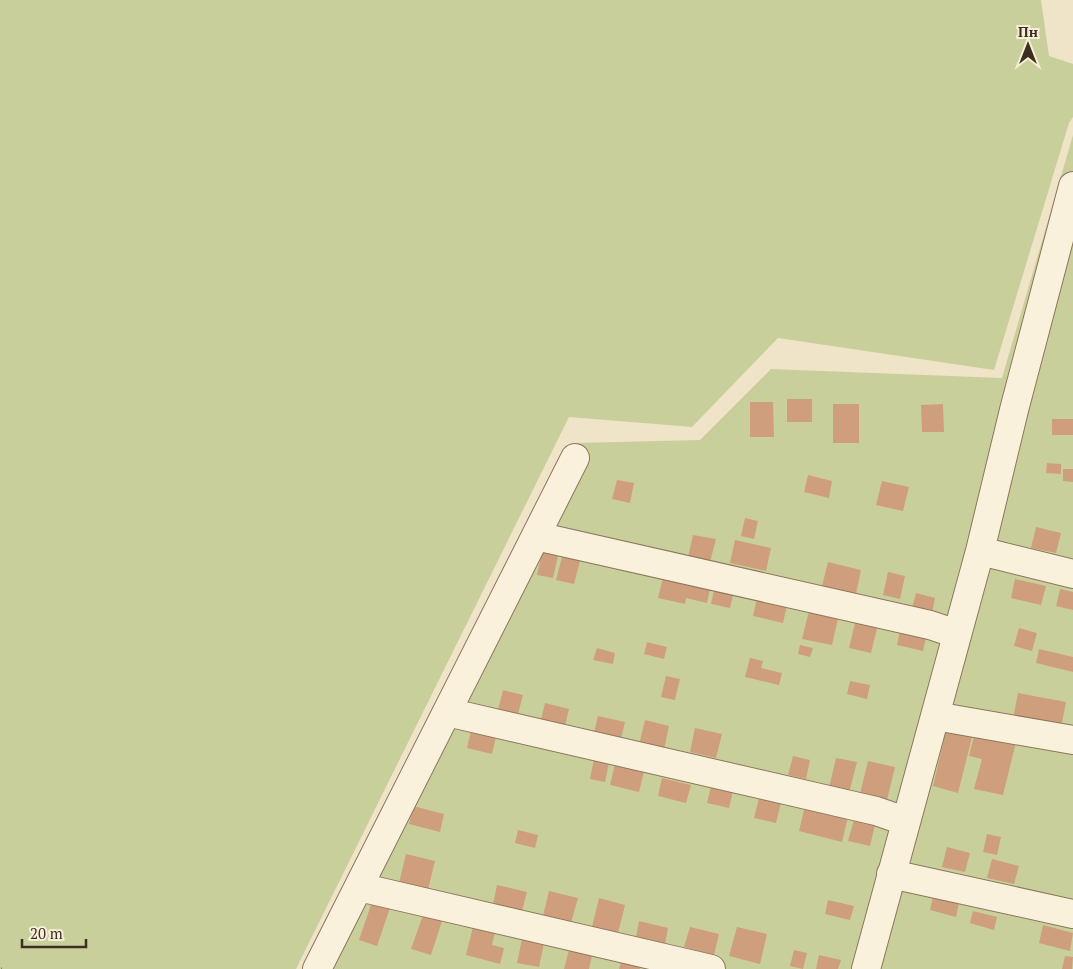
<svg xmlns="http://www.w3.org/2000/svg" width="1073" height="969" font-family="'PT Serif',serif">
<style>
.green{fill:#c9cf9b}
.building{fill:#cf9f7d}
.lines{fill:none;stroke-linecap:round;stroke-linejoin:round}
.minor-casing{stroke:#8d765c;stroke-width:30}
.path{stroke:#8d765c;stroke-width:3;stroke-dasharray:4 2.5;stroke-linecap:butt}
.minor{stroke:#faf1dc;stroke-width:28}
</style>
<rect width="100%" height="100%" fill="#f0e4c8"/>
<!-- green -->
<path class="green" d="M0 0H1041L1049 56 1073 64V117L1069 123 994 370 778 338 692 427 569 417 296 969H0Z
M1073 135V969H305L459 662 574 443 700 440 771 369 1002 378Z"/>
<!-- building -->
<path class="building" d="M787 399H812V422H787Z
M750 402H773L774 437H750Z
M833 404H859V443H833Z
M943 404 944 432H922L921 405Z
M1052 419H1073V435H1052Z
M1047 463 1061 464V474L1046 473Z
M1063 469H1073V482L1063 481Z
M808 475 832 481 829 498 804 492Z
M617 480 634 483 630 503 612 499Z
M882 481 909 487 903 511 876 505Z
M745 518 758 521 754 539 741 536Z
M1036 527 1061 533 1056 553 1031 548Z
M693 535 716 539 710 562 688 557Z
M735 540 771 548 766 571 730 563Z
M542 552 558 556 553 578 537 575Z
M562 557 580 561 574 584 556 580Z
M828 562 861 570 856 594 822 586Z
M888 572 905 576 900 599 883 595Z
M664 573 711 584 707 603 686 598 685 604 658 598Z
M1015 579 1046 586 1041 605 1011 598Z
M715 586 734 591 730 608 711 604Z
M1060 589 1073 592V610L1056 606Z
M916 593 935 598 932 613 912 608Z
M757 598 787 605 783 623 753 616Z
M810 607 839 614 832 645 802 639Z
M855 623 877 628 871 653 849 648Z
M901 626 927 633 923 651 897 645Z
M1019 628 1037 633 1032 651 1014 646Z
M647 642 667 647 664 659 644 654Z
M800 645 813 648 810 657 798 654Z
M597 648 615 653 613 664 593 660Z
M1039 649 1073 657V672L1036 663Z
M750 658 763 661 761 668 782 673 779 685 745 677Z
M666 676 680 679 675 700 661 697Z
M850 681 870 685 867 699 847 694Z
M503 690 523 695 518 714 498 710Z
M1018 693 1066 702 1061 728 1013 719Z
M545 703 569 709 564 730 540 724Z
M598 716 625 722 620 743 593 737Z
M645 720 669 726 664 750 639 745Z
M947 727 973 733 958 793 933 786Z
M695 728 722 734 716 758 690 752Z
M471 731 496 737 492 754 467 748Z
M975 732 1016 742 1003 795 974 789 982 759 969 756Z
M793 756 810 760 806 779 788 775Z
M836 758 857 762 849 793 829 788Z
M594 759 609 763 605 782 590 779Z
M616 760 645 767 639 792 610 785Z
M868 761 895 767 887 800 860 794Z
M662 778 691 785 686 803 658 796Z
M711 786 733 791 729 808 707 803Z
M759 798 781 803 776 823 754 818Z
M413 806 444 814 440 832 409 824Z
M805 806 848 817 842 842 799 831Z
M854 820 875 825 870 846 848 841Z
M518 830 538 835 535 848 515 843Z
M987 834 1001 837 997 855 983 852Z
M947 847 970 853 965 872 942 867Z
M406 854 435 861 427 894 398 887Z
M992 859 1019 866 1014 884 987 878Z
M497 885 527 892 522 911 493 904Z
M549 891 578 898 571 923 543 916Z
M933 897 959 903 956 917 930 910Z
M599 898 625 905 618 933 592 927Z
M828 900 854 906 850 920 825 914Z
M372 902 390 908 377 946 359 940Z
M973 911 997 917 994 930 970 923Z
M423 915 442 921 431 955 411 949Z
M639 921 668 928 665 944 636 937Z
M1043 925 1073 933 1070 951 1039 943Z
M473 927 495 932 492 945 504 948 500 964 466 955Z
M690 927 719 934 714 955 684 947Z
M737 927 767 934 760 964 729 956Z
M522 939 544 943 539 967 517 963Z
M569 950 592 956 589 969H564Z
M794 950 807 953 803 969 790 966Z
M819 955 841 960 838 969H816Z
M1065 956 1073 957 1072 969H1062Z
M621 962 641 966 640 969H619Z"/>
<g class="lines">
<defs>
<path id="minor" d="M536 536 930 625 957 634
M980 551 1073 574
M447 712 876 811 905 821
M935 716 1073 740
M891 874 1073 914
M359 887 711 969
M317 969 575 458
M866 969 980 551 1014 410 1073 186"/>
</defs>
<!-- minor casing -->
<use href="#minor" class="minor-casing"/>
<!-- path -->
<path class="path" d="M1 969H2"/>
<!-- minor -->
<use href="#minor" class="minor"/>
</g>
<!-- north arrow -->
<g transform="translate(1028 45)" stroke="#f7eed8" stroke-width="4" paint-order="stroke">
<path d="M0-4L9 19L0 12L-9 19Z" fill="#3d2e20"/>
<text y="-8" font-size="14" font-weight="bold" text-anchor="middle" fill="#3d2e20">Пн</text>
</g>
<!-- scale -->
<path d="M22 939v8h64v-8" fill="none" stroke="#3d2e20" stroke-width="2.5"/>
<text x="30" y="939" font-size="15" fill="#3d2e20" stroke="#f7eed8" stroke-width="4" paint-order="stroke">20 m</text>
</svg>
